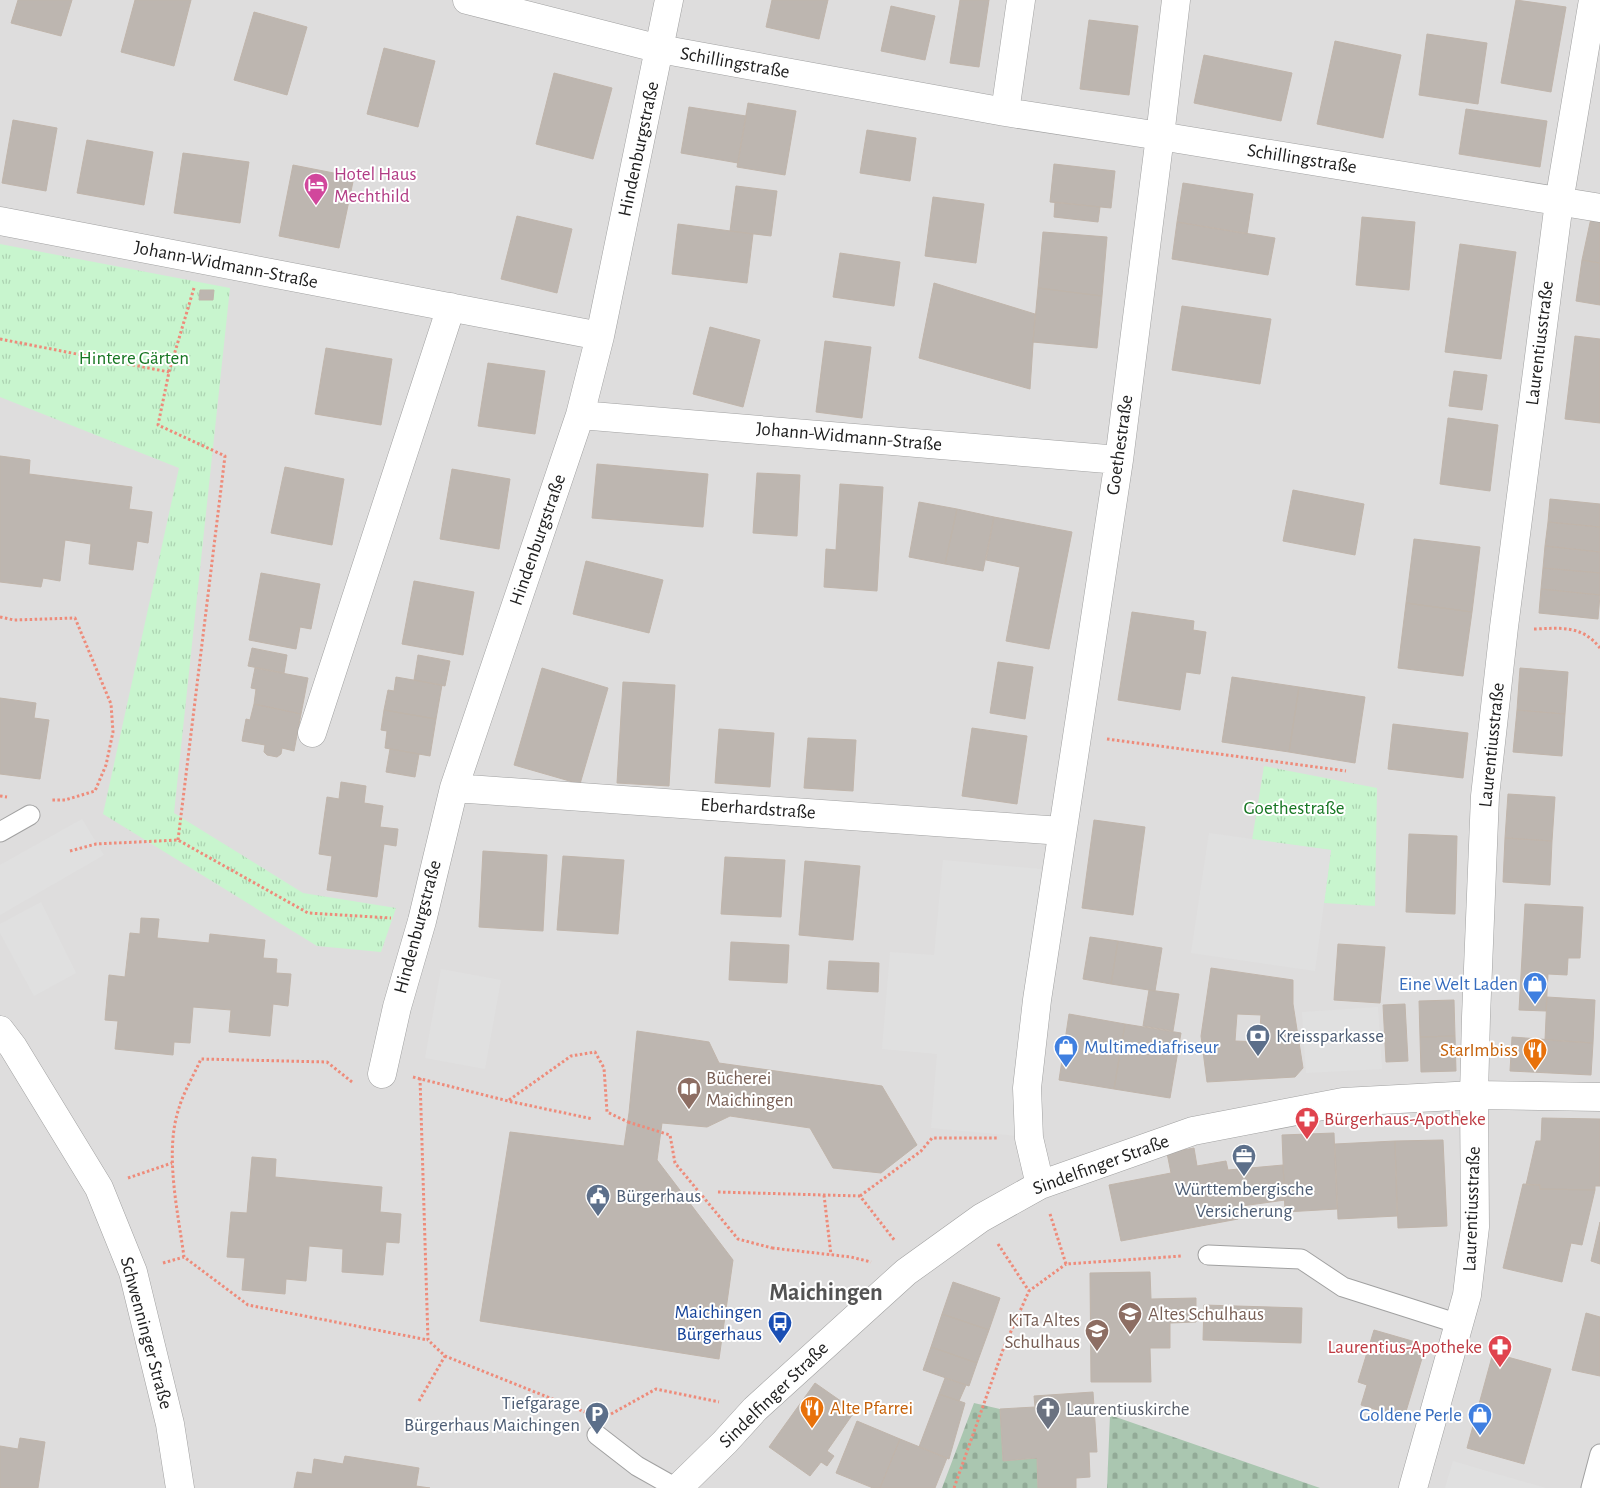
<svg xmlns="http://www.w3.org/2000/svg" width="1600" height="1488" font-family="'Alegreya Sans',sans-serif">
<style>
.residential{fill:#dedddd}
.cemetery{fill:url(#cemetery-stones)}
.park{fill:url(#park-tufts)}
.parking{fill:#e0e0e0}
.building{fill:#bdb6b0;stroke:#c0b5ab;fill-rule:evenodd}
.lines{fill:none;stroke-linecap:round;stroke-linejoin:round}
.lane-casing{stroke:#a1a1a1;stroke-width:21}
.street-casing{stroke:#a1a1a1;stroke-width:29}
.path{stroke:#ee8b7a;stroke-width:3;stroke-dasharray:2.5 2.5;stroke-linecap:butt}
.lane{stroke:#fff;stroke-width:19}
.street{stroke:#fff;stroke-width:28}
.path-bridge{stroke:#ee8b7a;stroke-width:3;stroke-dasharray:2.5 2.5;stroke-linecap:butt}
.labels{text-anchor:middle;dominant-baseline:central;stroke-width:4;stroke-linejoin:round;paint-order:stroke}
.street-label{font-size:19px;fill:#202020;stroke:#fff}
.hotel-label{font-size:19px;fill:#b23c85;stroke:#fff;text-anchor:start}
.park-label{font-size:19px;fill:#167622;stroke:#fff}
.shop-label{font-size:19px;fill:#366cbe;stroke:#fff;text-anchor:end}
.service-label{font-size:19px;fill:#4e5e75;stroke:#fff;text-anchor:start}
.food-label{font-size:19px;fill:#c56008;stroke:#fff;text-anchor:end}
.education-label{font-size:19px;fill:#785e54;stroke:#fff;text-anchor:start}
.health-label{font-size:19px;fill:#be3a42;stroke:#fff;text-anchor:start}
.transit-label{font-size:19px;fill:#164399;stroke:#fff;text-anchor:end}
.worship-label{font-size:19px;fill:#5b616d;stroke:#fff;text-anchor:start}
.district-label{font-size:24px;font-weight:bold;fill:#535353;stroke:#fff}
</style>
<defs>
<pattern id="cemetery-stones" width="16" height="16" patternUnits="userSpaceOnUse" patternTransform="scale(1.25)"><rect width="16" height="16" fill="#aac6b0"/><path d="M2 7V4a2 2 0 0 1 4 0v3zM10 15v-3a2 2 0 0 1 4 0v3z" fill="#92aa97"/></pattern>
<pattern id="park-tufts" width="24" height="20" patternUnits="userSpaceOnUse" patternTransform="scale(1.25)"><rect width="24" height="20" fill="#c8f5ce"/><path d="M3 7l-1-3M5 7V3M7 7l1-3M15 17l-1-3M17 17v-4M19 17l1-3" fill="none" stroke="#acd2b1"/></pattern>
</defs>
<rect width="100%" height="100%" fill="#efede7"/>
<!-- residential -->
<path class="residential" d="M0 0H1600V1488H0Z"/>
<!-- cemetery -->
<path class="cemetery" d="M974 1403 1000 1409 1003 1461 1037 1458 1038 1488H942Z
M1110 1415 1320 1488H1107Z"/>
<!-- park -->
<path class="park" d="M0 244 230 288 174 813 303 893 396 908 381 952 317 946 103 814 179 468 0 397Z
M1264 766 1377 788 1375 906 1324 903 1331 850 1252 840Z"/>
<!-- parking -->
<path class="parking" d="M82 819 104 855 0 915V865Z
M1209 833 1331 850 1315 971 1191 953Z
M943 860 1041 869 1018 1136 931 1128 937 1054 882 1049 890 952 934 955Z
M41 902 76 973 34 996 0 933V924Z
M441 969 501 980 485 1069 425 1058Z
M1378 1007 1382 1069 1306 1073 1302 1012Z
M1453 1461 1497 1474 1546 1488H1445Z"/>
<!-- building -->
<path class="building" d="M18 0H72L61 36 11 23Z
M135 0H191L174 66 121 52Z
M772 0H828L819 39 766 27Z
M960 0H989L979 67 950 63Z
M1516 0 1566 7 1551 92 1501 83Z
M891 6 935 16 925 60 881 51Z
M254 12 307 27 287 95 234 80Z
M1089 20 1138 26 1129 95 1080 89Z
M1427 34 1487 43 1478 104 1419 95Z
M1335 41 1401 55 1383 138 1317 124Z
M384 48 435 61 418 127 367 114Z
M1204 55 1292 73 1281 121 1194 103Z
M554 73 612 88 593 159 536 144Z
M748 103 796 111 785 175 737 167Z
M689 107 746 116 738 163 681 153Z
M1466 109 1547 121 1540 167 1459 154Z
M13 120 57 128 46 191 2 183Z
M867 130 916 138 910 181 860 173Z
M87 140 153 152 144 205 77 193Z
M183 153 249 162 240 223 174 213Z
M1054 164 1115 171 1111 208 1050 202Z
M293 165 354 177 339 248 279 236Z
M1183 183 1253 194 1247 234 1177 222Z
M736 186 777 191 771 236 730 231Z
M933 197 984 204 976 263 925 256Z
M1055 202 1100 207 1098 222 1054 217Z
M517 216 572 229 557 293 501 279Z
M1362 217 1415 222 1409 290 1356 285Z
M1591 218 1600 220V263L1582 260Z
M1177 222 1275 238 1268 275 1172 259Z
M678 224 753 234 747 283 672 274Z
M1043 232 1107 237 1102 296 1038 288Z
M1460 244 1516 252 1501 359 1445 352Z
M840 253 900 262 894 306 833 297Z
M1582 260 1600 263V305L1576 301Z
M934 283 1035 314 1030 389 919 358Z
M1038 288 1102 296 1097 348 1033 342Z
M200 290H214L213 300H199Z
M1182 306 1271 319 1260 384 1172 370Z
M710 327 760 340 743 407 693 394Z
M1575 336 1600 339V423L1565 419Z
M825 341 871 347 862 418 816 412Z
M326 348 392 359 381 425 315 414Z
M488 363 545 371 535 434 478 426Z
M1454 371 1487 375 1482 410 1449 406Z
M1448 418 1498 425 1490 491 1440 484Z
M0 456 30 460 29 474 132 487 129 509 152 512 148 543 137 541 133 570 89 564 91 544 65 540 60 581 43 578 41 587 0 582Z
M597 464 708 474 703 527 592 518Z
M285 467 344 479 332 545 271 533Z
M452 469 510 479 499 549 440 539Z
M757 473 800 475 797 536 753 533Z
M840 484 883 487 877 591 824 587 826 549 836 550Z
M1293 490 1364 504 1355 555 1283 541Z
M1550 499 1600 504V527L1548 522Z
M919 502 957 509 945 564 909 557Z
M957 509 994 517 983 571 945 564Z
M994 517 1072 532 1049 649 1006 641 1020 567 986 560Z
M1548 522 1600 527V552L1545 546Z
M1414 539 1480 547 1472 612 1406 603Z
M1545 546 1600 552V573L1543 568Z
M586 561 663 580 649 633 573 614Z
M1543 568 1600 573V595L1541 589Z
M261 573 320 584 311 629 300 627 296 649 249 640Z
M414 581 474 592 463 655 402 644Z
M1541 589 1600 595 1598 619 1539 613Z
M1406 603 1472 612 1463 676 1398 668Z
M1132 612 1194 621 1193 630 1206 632 1200 674 1186 672 1180 710 1118 700Z
M252 648 287 655 284 673 248 666Z
M418 655 450 661 445 686 414 680Z
M998 662 1033 667 1025 719 990 713Z
M255 668 308 678 301 714 254 704 256 689 251 688Z
M542 668 608 688 580 784 514 765Z
M1520 668 1568 672 1565 714 1517 710Z
M396 677 442 685 436 719 384 710 388 690 394 691Z
M1232 677 1299 687 1289 752 1222 742Z
M623 682 675 685 669 786 617 783Z
M1299 687 1365 697 1355 763 1289 752Z
M0 698 36 703 34 718 49 720 40 779 0 774Z
M254 704 301 714 294 751 282 748 281 754 277 757 267 755 264 752 265 745 242 741 246 719 250 720Z
M384 710 436 719 430 756 385 748 387 731 381 730Z
M1517 710 1565 714 1562 756 1513 752Z
M1393 724 1468 733 1463 778 1388 769Z
M972 728 1027 736 1017 804 962 796Z
M719 729 774 733 770 787 715 783Z
M808 738 856 740 853 791 804 788Z
M390 749 419 754 415 777 386 772Z
M341 782 366 786 364 803 383 806 380 827 398 829 396 846 384 844 377 897 327 890 332 856 319 854 327 797 339 799Z
M1508 794 1555 797 1552 841 1505 838Z
M1094 820 1145 827 1133 915 1082 908Z
M1409 834 1457 836 1455 914 1406 912Z
M1505 838 1552 841 1550 885 1503 882Z
M483 851 547 855 543 931 479 927Z
M563 856 624 860 618 934 557 930Z
M725 857 785 860 781 917 721 914Z
M805 861 860 866 853 940 799 935Z
M1525 904 1583 907 1580 958H1568L1567 975 1548 974 1546 1011 1519 1010Z
M141 918 159 919 157 938 209 943 210 934 265 940 263 958 277 959 276 973 291 974 288 1006 273 1004 270 1036 229 1032 231 1010 193 1007 190 1043 174 1042 173 1055 115 1049 118 1021 105 1020 109 975 125 977 130 933 140 934Z
M1090 937 1118 941 1111 984 1083 979Z
M1118 941 1162 948 1155 991 1111 984Z
M731 942 789 945 787 983 729 980Z
M1338 944 1385 947 1380 1003 1334 1000Z
M829 961 879 963 878 992 827 989Z
M1211 968 1293 980V1004L1303 1068 1295 1077 1207 1082 1201 1036ZM1237 1014 1261 1015 1259 1042 1235 1041Z
M1149 990 1179 994 1173 1031 1143 1026Z
M1547 997 1595 1000 1593 1043 1545 1040Z
M1454 1000 1455 1036 1420 1037 1419 1001Z
M1405 1004 1408 1061 1386 1062 1383 1005Z
M1069 1014 1125 1024 1114 1089 1059 1080Z
M1125 1024 1181 1033 1170 1098 1114 1089Z
M637 1031 709 1042 719 1063 882 1086 917 1145 881 1173 833 1168 810 1128 730 1116 707 1127 662 1123 657 1160 733 1260 719 1359 480 1321 510 1132 624 1146 629 1113Z
M1455 1036 1456 1071 1421 1072 1420 1037Z
M1512 1037 1593 1043 1591 1075 1510 1071Z
M1542 1118 1600 1119V1186H1595V1190L1540 1189V1185H1526L1536 1141H1541Z
M1334 1133 1337 1209 1285 1212 1282 1135Z
M1443 1140 1447 1226 1398 1228 1395 1141Z
M1395 1141 1397 1216 1338 1219 1335 1144Z
M1194 1148 1197 1166 1226 1161 1228 1170 1283 1165 1285 1200 1235 1207 1238 1219 1121 1241 1109 1185 1171 1173 1167 1153Z
M252 1157 276 1159 275 1177 382 1187 380 1212 401 1214 399 1243 386 1242 383 1275 342 1272 343 1249 309 1246 306 1281 286 1279 285 1294 242 1290 245 1258 227 1257 231 1212 247 1213Z
M1523 1184 1540 1185V1189L1595 1190 1582 1245 1571 1243 1562 1282 1503 1268Z
M1600 1222V1264L1591 1261Z
M1150 1272 1151 1299 1196 1298V1322L1170 1323V1348H1150L1151 1382H1091L1090 1273Z
M953 1282 1000 1298 989 1330 942 1314Z
M1204 1305 1302 1308 1301 1343 1203 1340Z
M1586 1313 1600 1317V1376L1572 1370Z
M942 1314 989 1330 977 1363 931 1347Z
M1374 1330 1426 1345 1404 1418 1361 1405 1367 1385 1358 1382Z
M931 1347 977 1363 969 1386 923 1370Z
M1493 1353 1551 1369 1524 1464 1467 1448Z
M945 1378 966 1385 959 1401 939 1394Z
M815 1383 855 1411 827 1451 834 1456 827 1466 821 1462 810 1476 769 1447Z
M1093 1392 1097 1452H1089L1090 1477 1076 1478V1488H1038L1037 1458 1003 1461 1000 1409 1035 1407 1034 1396Z
M939 1394 965 1403 949 1459 919 1447Z
M857 1421 900 1439 880 1488H873L836 1473Z
M20 1438 45 1442 38 1488H0V1446L18 1449Z
M900 1439 947 1458 935 1488H880Z
M345 1456 419 1468 416 1486 430 1488H294L297 1472 312 1474 314 1459 343 1464Z"/>
<g class="lines">
<defs>
<path id="lane" d="M0 832 30 815
M1208 1255 1301 1259 1343 1287 1459 1324
M597 1435 637 1466 676 1488
M1591 1488 1600 1454"/>
<path id="street" d="M467 0 660 49 1005 112 1160 136 1600 208
M1005 112 1021 0
M0 221 600 336
M580 415 1119 460
M312 733 451 307
M454 788 1062 831
M0 1030 13 1047 99 1188 133 1272 170 1424 180 1488
M382 1074 397 1007 422 921 454 788 580 415 600 336 669 0
M1040 1185 1029 1138 1027 1088 1037 1000 1119 460 1160 136 1176 0
M678 1488 725 1442 755 1409 906 1272 981 1218 1040 1185 1193 1131 1343 1102 1474 1095 1600 1097
M1413 1488 1467 1295 1475 1227 1474 1095 1476 1017 1485 796 1504 627 1559 202 1593 0"/>
</defs>
<!-- lane casing -->
<use href="#lane" class="lane-casing"/>
<!-- street casing -->
<use href="#street" class="street-casing"/>
<!-- path -->
<path class="path" d="M0 339 169 372
M0 617 14 620 75 618 111 704 113 732 106 765 95 791 65 800H51
M1534 629C1561 628 1582 625 1600 648
M1107 739 1346 771
M0 796 7 797
M178 840 225 456 158 425 169 372 194 288
M70 851 96 844 178 840 308 913 391 918
M413 1077 508 1101 593 1119
M420 1078 428 1340 445 1356 585 1412
M352 1082 327 1062 201 1059C194 1075 184 1091 179 1108 164 1152 178 1212 184 1257L248 1305 428 1340
M509 1100 571 1056 595 1052 604 1068 607 1112 628 1122
M128 1178 172 1163
M718 1192 860 1196 895 1241
M824 1195 831 1255
M860 1196 921 1151 932 1138H999
M1050 1214 1066 1264 1182 1256
M998 1244 1029 1291
M772 1248 851 1257 871 1262
M163 1263 184 1257
M419 1401 445 1356
M611 1414 656 1389 719 1402
M954 1488 1004 1347 1029 1291 1066 1264"/>
<!-- lane -->
<use href="#lane" class="lane"/>
<!-- street -->
<use href="#street" class="street"/>
<!-- path-bridge -->
<path class="path-bridge" d="M628 1122 670 1135 675 1163 738 1239 772 1248"/>
</g>
<!-- icons -->
<defs>
<symbol id="hotel-pin" viewBox="-11 -11 22 30"><path d="M0 17L-7.5 6A9.5 9.5 0 1 1 7.5 6Z" fill="#d1479c" stroke="#fff"/><path d="M-6-4.5h1.5V1H6V5H4.5V3h-9V5H-6ZM-4 0a1.8 1.8 0 1 1 3.6 0ZM.5 0V-2.5h3Q6-2.5 6 0Z" fill="#fff"/></symbol>
<symbol id="shop-pin" viewBox="-11 -11 22 30"><path d="M0 17L-7.5 6A9.5 9.5 0 1 1 7.5 6Z" fill="#3f7fe0" stroke="#fff"/><path d="M-5-2.5h2.3a2.7 3.5 0 0 1 5.4 0H5L5.5 6h-11ZM-1.5-2.5h3a1.5 2.3 0 0 0-3 0Z" fill="#fff"/></symbol>
<symbol id="bank-pin" viewBox="-11 -11 22 30"><path d="M0 17L-7.5 6A9.5 9.5 0 1 1 7.5 6Z" fill="#5c6f8a" stroke="#fff"/><path d="M-6-4H6V4H-6ZM0-2.3a2.3 2.3 0 1 0 0 4.6a2.3 2.3 0 1 0 0-4.6Z" fill="#fff"/></symbol>
<symbol id="restaurant-pin" viewBox="-11 -11 22 30"><path d="M0 17L-7.5 6A9.5 9.5 0 1 1 7.5 6Z" fill="#e8710a" stroke="#fff"/><path d="M-5-6h1v4h1v-4h1v4h1v-4h1v5L-1.5 .5V6h-2V.5L-5-1ZM5-6V6H3V1.5H1.5Q1.5-4 5-6Z" fill="#fff"/></symbol>
<symbol id="library-pin" viewBox="-11 -11 22 30"><path d="M0 17L-7.5 6A9.5 9.5 0 1 1 7.5 6Z" fill="#8d6e63" stroke="#fff"/><path d="M-6-4Q-3-5.5-.7-3.5V5Q-3 3-6 4ZM6-4Q3-5.5 .7-3.5V5Q3 3 6 4Z" fill="#fff"/></symbol>
<symbol id="pharmacy-pin" viewBox="-11 -11 22 30"><path d="M0 17L-7.5 6A9.5 9.5 0 1 1 7.5 6Z" fill="#e0444e" stroke="#fff"/><path d="M-2-6h4v4h4v4h-4v4h-4v-4h-4v-4h4Z" fill="#fff"/></symbol>
<symbol id="office-pin" viewBox="-11 -11 22 30"><path d="M0 17L-7.5 6A9.5 9.5 0 1 1 7.5 6Z" fill="#5c6f8a" stroke="#fff"/><path d="M-6-3h4V-5.5h4V-3h4V5H-6ZM-1-4.5V-3h2v-1.5ZM-6 0V1H6V0Z" fill="#fff"/></symbol>
<symbol id="civic-pin" viewBox="-11 -11 22 30"><path d="M0 17L-7.5 6A9.5 9.5 0 1 1 7.5 6Z" fill="#5c6f8a" stroke="#fff"/><path d="M-.6-6.5H3V-4.5H.6V-3L4-1V1h2V6H-6V1h2V-1L-.6-3ZM-1.2 2.5V6h2.4V2.5Z" fill="#fff"/></symbol>
<symbol id="school-pin" viewBox="-11 -11 22 30"><path d="M0 17L-7.5 6A9.5 9.5 0 1 1 7.5 6Z" fill="#8d6e63" stroke="#fff"/><path d="M0-5L7-2L0 1L-7-2ZM-4 1L0 2.5L4 1V4Q0 6-4 4Z" fill="#fff"/></symbol>
<symbol id="bus-pin" viewBox="-11 -11 22 30"><path d="M0 17L-7.5 6A9.5 9.5 0 1 1 7.5 6Z" fill="#1a4fb4" stroke="#fff"/><path d="M-5-6H5V4H4V6H2V4H-2V6H-4V4H-5ZM-3.5-4V0h7V-4ZM-3.5 1.2v1.5H-2V1.2ZM2 1.2v1.5H3.5V1.2Z" fill="#fff"/></symbol>
<symbol id="church-pin" viewBox="-11 -11 22 30"><path d="M0 17L-7.5 6A9.5 9.5 0 1 1 7.5 6Z" fill="#6b7280" stroke="#fff"/><path d="M-1.2-6h2.4v3.5h3.3v2.4h-3.3V6h-2.4V-.1h-3.3v-2.4h3.3Z" fill="#fff"/></symbol>
<symbol id="parking-pin" viewBox="-11 -11 22 30"><path d="M0 17L-7.5 6A9.5 9.5 0 1 1 7.5 6Z" fill="#5c6f8a" stroke="#fff"/><path d="M-3.5-5.5H1a3.5 3.5 0 0 1 0 7H-1V5.5H-3.5ZM-1-3.4V-.6H.8a1.4 1.4 0 0 0 0-2.8Z" fill="#fff"/></symbol>
</defs>
<g fill-rule="evenodd">
<use href="#hotel-pin" x="302" y="171" width="28" height="38"/>
<use href="#shop-pin" x="1521" y="970" width="28" height="38"/>
<use href="#bank-pin" x="1244" y="1022" width="28" height="38"/>
<use href="#shop-pin" x="1052" y="1033" width="28" height="38"/>
<use href="#restaurant-pin" x="1521" y="1036" width="28" height="38"/>
<use href="#library-pin" x="675" y="1075" width="28" height="38"/>
<use href="#pharmacy-pin" x="1293" y="1105" width="28" height="38"/>
<use href="#office-pin" x="1230" y="1142" width="28" height="38"/>
<use href="#civic-pin" x="584" y="1182" width="28" height="38"/>
<use href="#school-pin" x="1116" y="1300" width="28" height="38"/>
<use href="#bus-pin" x="766" y="1309" width="28" height="38"/>
<use href="#school-pin" x="1083" y="1317" width="28" height="38"/>
<use href="#pharmacy-pin" x="1486" y="1333" width="28" height="38"/>
<use href="#restaurant-pin" x="798" y="1394" width="28" height="38"/>
<use href="#church-pin" x="1034" y="1395" width="28" height="38"/>
<use href="#parking-pin" x="583" y="1400" width="28" height="38"/>
<use href="#shop-pin" x="1466" y="1401" width="28" height="38"/>
</g>
<g class="labels">
<!-- street labels -->
<g class="street-label">
<text transform="translate(735 63) rotate(10)">Schillingstraße</text>
<text transform="translate(639 149) rotate(-78)">Hindenburgstraße</text>
<text transform="translate(1302 159) rotate(9)">Schillingstraße</text>
<text transform="translate(226 265) rotate(11)">Johann-Widmann-Straße</text>
<text transform="translate(1540 343) rotate(-83)">Laurentiusstraße</text>
<text transform="translate(849 437) rotate(5)">Johann-Widmann-Straße</text>
<text transform="translate(1120 445) rotate(-82)">Goethestraße</text>
<text transform="translate(538 540) rotate(-71)">Hindenburgstraße</text>
<text transform="translate(1492 745) rotate(-84)">Laurentiusstraße</text>
<text transform="translate(758 809) rotate(4)">Eberhardstraße</text>
<text transform="translate(418 927) rotate(-75)">Hindenburgstraße</text>
<text transform="translate(1101 1165) rotate(-20)">Sindelfinger Straße</text>
<text transform="translate(1472 1209) rotate(-88)">Laurentiusstraße</text>
<text transform="translate(146 1333) rotate(75)">Schwenninger Straße</text>
<text transform="translate(774 1395) rotate(-44)">Sindelfinger Straße</text>
</g>
<!-- hotel labels -->
<g class="hotel-label">
<text x="334" y="174">Hotel Haus<tspan x="334" dy="22">Mechthild</tspan></text>
</g>
<!-- park labels -->
<g class="park-label">
<text x="134" y="358">Hintere Gärten</text>
<text x="1294" y="808">Goethestraße</text>
</g>
<!-- shop labels -->
<g class="shop-label">
<text x="1518" y="984">Eine Welt Laden</text>
<text x="1084" y="1047" text-anchor="start">Multimediafriseur</text>
<text x="1462" y="1415">Goldene Perle</text>
</g>
<!-- service labels -->
<g class="service-label">
<text x="1276" y="1036">Kreissparkasse</text>
<text x="1244" y="1189" text-anchor="middle">Württembergische<tspan x="1244" dy="22">Versicherung</tspan></text>
<text x="616" y="1196">Bürgerhaus</text>
<text x="580" y="1403" text-anchor="end">Tiefgarage<tspan x="580" dy="22">Bürgerhaus Maichingen</tspan></text>
</g>
<!-- food labels -->
<g class="food-label">
<text x="1518" y="1050">StarImbiss</text>
<text x="830" y="1408" text-anchor="start">Alte Pfarrei</text>
</g>
<!-- education labels -->
<g class="education-label">
<text x="706" y="1078">Bücherei<tspan x="706" dy="22">Maichingen</tspan></text>
<text x="1148" y="1314">Altes Schulhaus</text>
<text x="1080" y="1320" text-anchor="end">KiTa Altes<tspan x="1080" dy="22">Schulhaus</tspan></text>
</g>
<!-- health labels -->
<g class="health-label">
<text x="1324" y="1119">Bürgerhaus-Apotheke</text>
<text x="1482" y="1347" text-anchor="end">Laurentius-Apotheke</text>
</g>
<!-- transit labels -->
<g class="transit-label">
<text x="762" y="1312">Maichingen<tspan x="762" dy="22">Bürgerhaus</tspan></text>
</g>
<!-- worship labels -->
<g class="worship-label">
<text x="1066" y="1409">Laurentiuskirche</text>
</g>
<!-- district labels -->
<g class="district-label">
<text x="826" y="1293">Maichingen</text>
</g>
</g>
</svg>
